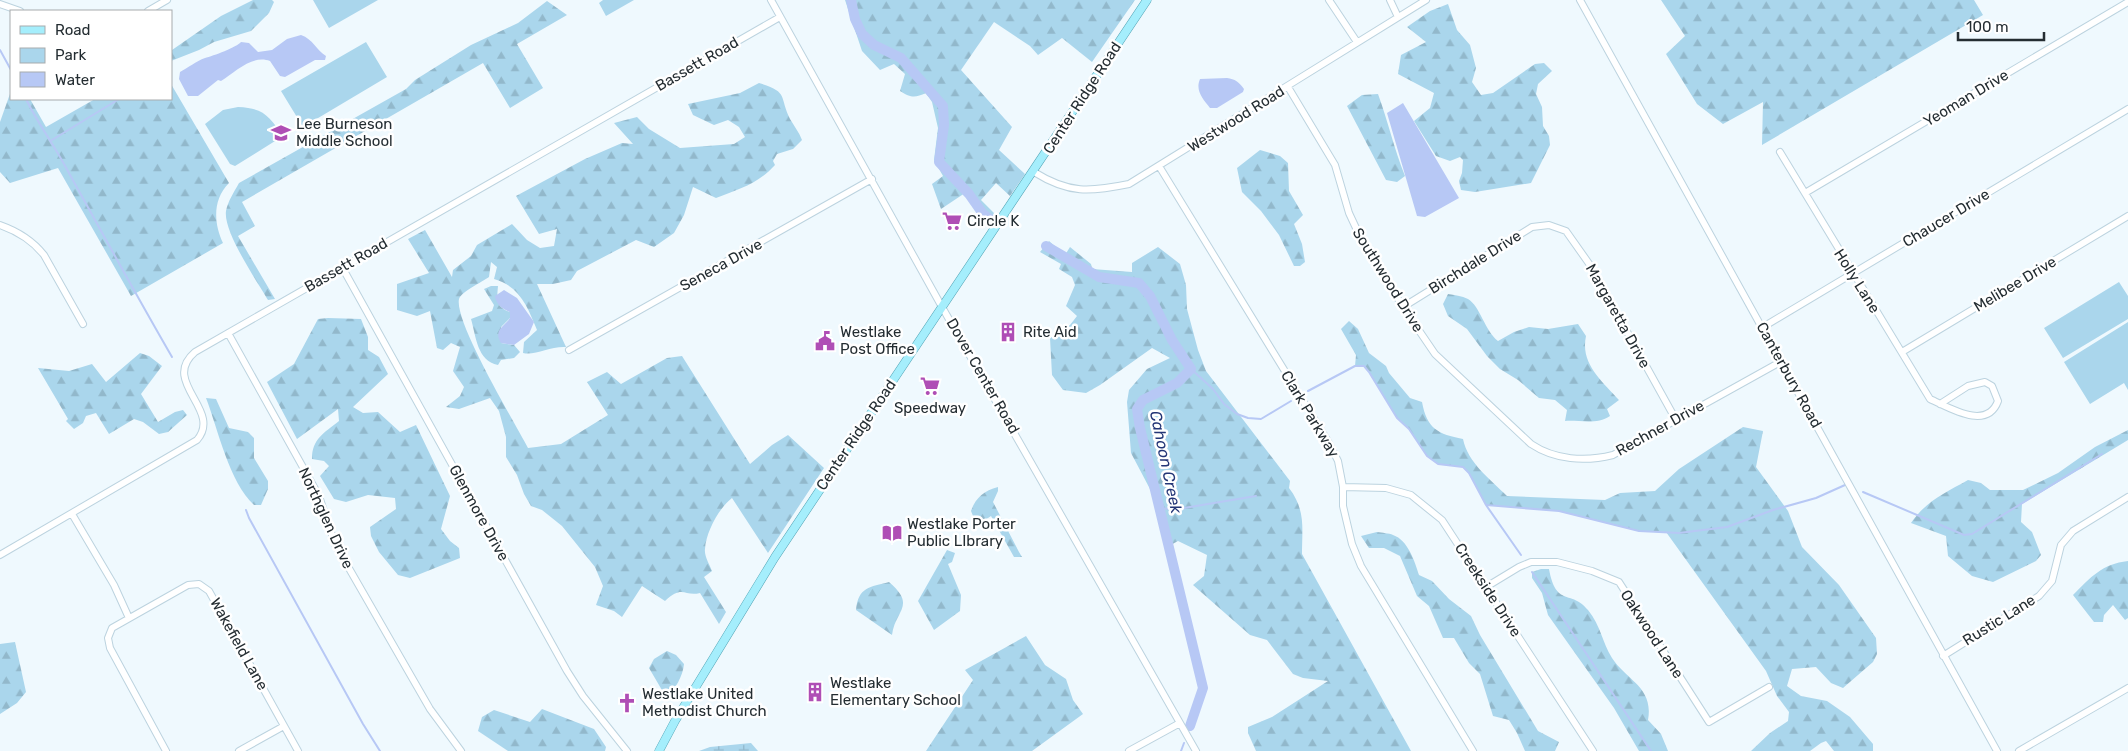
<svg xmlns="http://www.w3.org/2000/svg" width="2128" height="751" font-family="Rubik,sans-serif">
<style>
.green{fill:#aad6ec}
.forest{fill:url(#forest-firs)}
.wetland{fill:url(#wetland-marsh)}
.water{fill:#b7c8f5}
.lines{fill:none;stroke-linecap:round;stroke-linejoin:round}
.stream{stroke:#b7c8f5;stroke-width:2}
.river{stroke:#b7c8f5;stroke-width:10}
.minor-casing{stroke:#bcd3df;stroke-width:8}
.major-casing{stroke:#51a3b4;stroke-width:9}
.minor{stroke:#fff;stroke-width:6}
.major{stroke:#a5eefc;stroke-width:8}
.labels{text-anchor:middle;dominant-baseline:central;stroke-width:5;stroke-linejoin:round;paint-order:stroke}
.street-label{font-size:15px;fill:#242d32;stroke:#fff}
.poi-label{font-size:15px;fill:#242d32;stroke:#fff;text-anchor:start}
.water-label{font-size:16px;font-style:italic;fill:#243677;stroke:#fff}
</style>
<defs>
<pattern id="forest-firs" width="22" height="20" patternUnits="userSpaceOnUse" patternTransform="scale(1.25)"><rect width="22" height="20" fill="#aad6ec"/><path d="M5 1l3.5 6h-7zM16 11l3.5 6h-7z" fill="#92b8cb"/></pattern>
<pattern id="wetland-marsh" width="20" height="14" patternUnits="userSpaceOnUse" patternTransform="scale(1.25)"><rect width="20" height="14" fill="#aad6ec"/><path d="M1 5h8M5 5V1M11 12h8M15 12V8" fill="none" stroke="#92b8cb"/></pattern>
</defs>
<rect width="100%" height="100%" fill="#eff9fe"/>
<!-- green -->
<path class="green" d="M313 0H378L329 28Z
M603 0H634L606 16 599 3Z
M366 42 387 77 303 127 281 91Z
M238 107C264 108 269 116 283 136L235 166 230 164 205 124 223 110Z
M2119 282 2128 296V319L2063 358 2044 328Z
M2128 322V390L2124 383 2090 404 2064 362Z"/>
<!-- forest -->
<path class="forest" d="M253 0H272L274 2 269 13 251 31 214 42 199 50 171 61 172 50 221 16Z
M845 0H1135L1092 62 1062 38 1038 55 1030 46 994 22 961 70 1012 127 999 150 1025 174 1010 196 996 183 981 200 996 215 991 223 965 193 941 209 932 184 943 176 934 160 938 128 932 102 926 93C915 98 911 98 900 91L905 74 894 64 880 70 862 51Z
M1661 0H1974L1983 15 1762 145 1763 102 1723 124 1697 104 1666 54 1685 36Z
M547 1 567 15 517 44 543 88 510 108 483 63 242 202 255 226 238 236 275 299 268 300C257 281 223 232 226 211 228 201 234 192 239 183L406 89 415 80 471 45 518 23Z
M1448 4 1457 30 1470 45 1476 68 1472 82 1481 95 1493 93 1535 64 1544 63 1552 71 1538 84 1536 94 1542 107 1543 126 1549 136 1550 145 1531 183 1475 192 1461 190 1459 181 1462 173 1463 160 1460 157 1450 161 1436 156 1414 121 1430 108 1434 93 1398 74 1401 55 1426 42 1407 27 1430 11Z
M759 83C789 92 779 96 790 119 794 126 799 132 802 140L793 149 777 154 773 161 775 165C758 184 739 189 716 198L693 187 684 215 674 233 654 247 636 240 577 271 571 280 553 284H537L566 347C550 346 535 356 523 353L524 342 537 330C528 308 520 286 494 279L497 267 491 262 489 277C482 282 461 292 459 299 454 322 515 423 528 448L561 444 608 415 587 382 607 372 621 384 667 358 682 356 750 464 772 445 788 435 824 468 768 553 732 498C719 508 706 532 705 549 704 556 710 565 712 571L704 577 726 612 719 624 700 593C684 597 683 584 665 601L642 586 622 617 614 611 596 605 603 586 595 567 562 526 542 510 531 506 524 494 517 475 506 457V437L499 411 490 398 459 409 446 407 460 396 464 387 453 371 460 347 451 343 443 350 437 348 430 311 417 316 397 310V284L429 273 408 239 425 230 452 277 453 270 471 256 477 245 512 224 527 240 540 248 554 246 557 229 539 234 516 196 585 159 622 143 633 144 614 123 637 117 649 129 680 148 734 144 745 137 739 127 728 120 714 125 693 115 688 104 740 93Z
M171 84 229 183C212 200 214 224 223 243L131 296 58 168 10 183 0 172V122L11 91V99H30L46 127 95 99H171Z
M1378 94C1388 121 1394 149 1405 176L1397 182 1386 180 1347 106 1362 95Z
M1260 150 1280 156 1288 163 1289 191 1303 215 1294 224 1302 244 1305 262 1300 266H1294L1279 235 1261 211 1242 192 1237 168Z
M1049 241 1065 255 1070 247 1091 264 1092 269 1132 272V263L1158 247 1180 264 1186 285 1187 309 1198 350 1206 371 1290 481 1289 488C1306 510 1302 529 1302 554L1411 751H1256L1248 733V727L1272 717 1328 681 1303 678 1293 674 1267 640 1250 635 1193 585 1204 576 1207 555 1178 541 1169 546 1160 508 1131 453 1127 402 1129 390 1147 369 1170 358 1152 348 1100 385 1086 393 1063 390 1052 375 1050 338 1070 325 1077 316 1066 306 1075 285 1072 277 1059 269 1061 264 1040 252Z
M491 286H498C497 298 495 307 510 312V318L501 327V343L514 345 520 352 514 358 501 360 498 365C477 361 476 336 471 319L492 311 494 305 484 289Z
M1448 294C1454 295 1462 296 1468 299 1480 306 1485 331 1498 341L1514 332 1529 327 1548 329 1578 324 1586 336C1580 364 1602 381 1619 400L1607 409 1610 416C1597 425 1580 420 1565 421L1567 410 1555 400 1539 398 1518 380 1500 369 1487 356 1467 329 1448 316 1443 304Z
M328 318 361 319 368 337V350L379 357 388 374 353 407 363 413 378 412 400 432 416 425 450 496 441 529 450 541 459 548 460 558 410 578 398 575 379 552 371 536 370 527 396 509 395 498 368 495 346 502 334 499 320 476 329 466 324 461 312 459C312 439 324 433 339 421L338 409 297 439 267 382 294 364 318 319Z
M1349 321 1358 329 1369 353 1386 366 1389 373 1410 398 1422 402C1427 429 1438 434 1463 439 1468 463 1490 479 1507 496L1605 500 1620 493 1655 491 1679 469 1743 427 1763 431 1756 467 1788 511 1802 547 1839 585 1876 638 1877 654 1873 662 1843 688 1831 683 1816 667 1792 669 1787 686 1801 696 1827 701 1850 717 1873 744V751H1834L1826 741 1821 743 1810 751H1751L1770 733 1788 721 1789 712 1777 696 1766 671 1666 532 1639 531 1559 511 1486 505 1469 474 1463 467 1438 464 1427 456 1409 429 1397 418 1369 372 1364 366H1355L1356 355 1341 329Z
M140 353 149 356 162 366 141 394 158 422 175 412 183 410 187 415 168 432 159 434 143 422 134 419 109 434 96 413 86 416 83 423 74 429 66 421 68 419 38 368 69 371 92 364 106 382Z
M206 398 216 399 229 428 248 432 254 438V458L268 481V489L261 505H254C229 482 218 429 206 398Z
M2128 430V440L2022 504 2021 522 2032 532 2041 555 2036 561 1993 582 1972 576 1948 556 1946 536 1911 523C1926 501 1945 493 1968 480L1981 483 1990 490H2023L2058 473 2095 447Z
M998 487V491L993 502 1019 552 1022 557H1014L991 516 982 522 975 521 971 511C976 497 984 491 998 487Z
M1377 532C1382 533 1389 533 1393 535 1408 540 1415 562 1419 575L1432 581 1449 599 1471 616 1480 635 1538 731 1559 742 1555 751H1525L1517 733 1509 720 1493 716 1480 674 1469 663 1454 638H1443L1429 606 1417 596 1400 556 1384 548H1369L1361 536Z
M947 550 955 553 952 562 948 564 961 595 960 611 934 630 918 601Z
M2128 561V618L2125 620 2113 605 2104 615 2103 622H2094L2073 595C2091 577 2102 564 2128 561Z
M1541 569H1549C1556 608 1571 589 1588 610 1601 626 1602 642 1612 658 1626 680 1654 687 1648 720L1661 734 1668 751H1639L1614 708 1548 615 1542 593 1532 578V572Z
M889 582C917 606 895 610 892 635L856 610C858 587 870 587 889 582Z
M1026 636 1045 665 1066 679 1073 700 1083 714 1032 751H926L973 680 965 670Z
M15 642 26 692 17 703 0 714V644Z
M667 651 676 655 684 664C683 676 675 690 666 697L649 668 654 659Z
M542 709 594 729 606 747 605 751H508L478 731 482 717 494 710 530 722Z"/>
<!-- wetland -->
<path class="wetland" d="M751 743 758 751H699L710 747Z"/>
<!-- water -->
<path class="water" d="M301 35C313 39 316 50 326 56L325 60H315L285 77 280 76 270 61C253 54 235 72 221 81L218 80 198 96H188L179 79 180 72C188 68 196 61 205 58 213 56 237 47 241 42L249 43 258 52 272 50 287 39Z
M1227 78C1235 79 1239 82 1244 89L1243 92 1217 108H1210C1203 99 1195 91 1200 79Z
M1403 103 1459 198 1425 217 1417 216 1387 113Z
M504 290 517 298 534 322 529 334 514 345 501 343C493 330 504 327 510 318V312C502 309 496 304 495 296Z"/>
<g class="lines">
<!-- stream -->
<path class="stream" d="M0 50 11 70
M26 99C37 122 52 142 64 164 100 229 135 293 172 357
M52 140 119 99
M1191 369 1213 389 1224 404 1237 414 1248 418 1261 419 1291 401
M1308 391 1355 366H1364L1369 372 1397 418 1409 429 1427 456 1438 464 1463 467 1469 473 1486 505 1521 555
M1863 492 1964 535 1972 534 2102 454
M1486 505 1559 511 1639 531 1679 533 1727 527 1773 510 1816 498 1845 485
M1160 508 1180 510 1184 508 1256 496
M246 510 249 518 363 724 380 751
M1532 572 1651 751
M1181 751 1184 743"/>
<!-- river -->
<path class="river" d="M851 0 855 19 862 34 874 45 901 58 943 106 944 125 939 162 969 194 983 214 991 220
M1046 246 1099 277 1139 283 1150 296 1172 340 1191 369 1177 383 1143 400 1137 409 1140 428 1203 688 1190 726"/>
<defs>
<path id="minor" d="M771 0 942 307 1196 751
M1329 0 1357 42
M1390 0 1398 17
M1580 0 1997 751
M0 4 20 11
M148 11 167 0
M1288 87 1335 165 1349 213 1363 243 1403 307 1435 354 1531 444C1555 460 1585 462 1613 455L1782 361
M1780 152 1930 399C1950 408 1987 431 1998 401L1992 386 1985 382 1968 386 1940 404
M1159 166 1329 443 1338 461 1343 487V506L1352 544 1361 566 1473 751
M1034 172C1069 194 1090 192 1129 184L1426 0
M1805 193 2128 2
M0 225C17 231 33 241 44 255L83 324
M342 267 567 671 583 696 627 751
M1403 307 1532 227 1549 225 1566 231 1590 265 1676 420
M1763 327 2128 109
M228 333 319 496 335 544 430 709 461 751
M569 350 872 179
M1902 352 2128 216
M1343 487 1386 488 1411 495 1442 520 1593 751
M72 514 114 585 129 618
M0 555 197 440C223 410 160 382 195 352L780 17
M1486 587 1519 567 1531 562H1557L1592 571 1619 582 1709 722 1769 687
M1943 656 2039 596 2052 581 2061 545 2073 531 2128 497
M166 751 110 648 108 638 112 628 188 585 199 584 209 591 298 751
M239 751 284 726
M1129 751 1180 723
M2019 751 2128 688"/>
<path id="major" d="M659 751 675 721 775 557 1147 0"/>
</defs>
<!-- minor casing -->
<use href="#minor" class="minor-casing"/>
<!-- major casing -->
<use href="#major" class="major-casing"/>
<!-- minor -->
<use href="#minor" class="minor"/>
<!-- major -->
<use href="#major" class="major"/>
</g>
<!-- icons -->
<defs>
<symbol id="school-bare" viewBox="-9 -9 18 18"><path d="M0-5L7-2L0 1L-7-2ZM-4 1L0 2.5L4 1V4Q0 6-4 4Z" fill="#af4eb5" stroke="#fff" stroke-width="2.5" paint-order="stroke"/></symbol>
<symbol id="supermarket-bare" viewBox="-9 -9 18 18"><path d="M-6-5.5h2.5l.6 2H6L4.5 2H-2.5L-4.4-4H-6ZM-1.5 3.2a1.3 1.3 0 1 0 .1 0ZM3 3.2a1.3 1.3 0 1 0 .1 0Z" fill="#af4eb5" stroke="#fff" stroke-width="2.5" paint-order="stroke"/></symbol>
<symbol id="building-bare" viewBox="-9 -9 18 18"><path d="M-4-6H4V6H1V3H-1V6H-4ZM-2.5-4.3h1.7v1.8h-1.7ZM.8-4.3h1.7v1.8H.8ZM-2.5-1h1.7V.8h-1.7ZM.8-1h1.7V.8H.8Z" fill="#af4eb5" stroke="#fff" stroke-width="2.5" paint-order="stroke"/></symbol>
<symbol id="civic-bare" viewBox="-9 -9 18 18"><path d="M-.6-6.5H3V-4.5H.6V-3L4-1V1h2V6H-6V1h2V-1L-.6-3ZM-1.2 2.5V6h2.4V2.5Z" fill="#af4eb5" stroke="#fff" stroke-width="2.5" paint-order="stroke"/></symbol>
<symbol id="library-bare" viewBox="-9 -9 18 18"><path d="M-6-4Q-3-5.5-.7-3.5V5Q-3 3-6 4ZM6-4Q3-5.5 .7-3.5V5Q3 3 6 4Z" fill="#af4eb5" stroke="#fff" stroke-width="2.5" paint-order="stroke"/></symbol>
<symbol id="church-bare" viewBox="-9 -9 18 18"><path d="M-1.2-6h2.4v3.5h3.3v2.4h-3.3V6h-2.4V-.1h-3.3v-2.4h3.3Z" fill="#af4eb5" stroke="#fff" stroke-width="2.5" paint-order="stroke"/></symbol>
</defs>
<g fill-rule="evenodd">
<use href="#school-bare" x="267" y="119" width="28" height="28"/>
<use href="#supermarket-bare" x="938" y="207" width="28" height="28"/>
<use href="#building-bare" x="994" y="318" width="28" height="28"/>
<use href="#civic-bare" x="811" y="327" width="28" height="28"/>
<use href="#supermarket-bare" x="916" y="372" width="28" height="28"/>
<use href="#library-bare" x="878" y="519" width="28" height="28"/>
<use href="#building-bare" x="801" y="678" width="28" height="28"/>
<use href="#church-bare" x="613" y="689" width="28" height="28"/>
</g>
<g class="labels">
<!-- street labels -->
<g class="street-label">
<text transform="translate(697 64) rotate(-30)">Bassett Road</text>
<text transform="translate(1082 98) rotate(-57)">Center Ridge Road</text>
<text transform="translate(1966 98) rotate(-31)">Yeoman Drive</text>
<text transform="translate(1236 119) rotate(-32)">Westwood Road</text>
<text transform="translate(1946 218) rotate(-31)">Chaucer Drive</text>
<text transform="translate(1475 262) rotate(-32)">Birchdale Drive</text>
<text transform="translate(346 265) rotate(-30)">Bassett Road</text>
<text transform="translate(721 265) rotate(-29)">Seneca Drive</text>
<text transform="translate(1388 280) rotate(58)">Southwood Drive</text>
<text transform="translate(1857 281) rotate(58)">Holly Lane</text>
<text transform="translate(2015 284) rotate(-31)">Melibee Drive</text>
<text transform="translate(1618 316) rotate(61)">Margaretta Drive</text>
<text transform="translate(1789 375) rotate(61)">Canterbury Road</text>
<text transform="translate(983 376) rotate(60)">Dover Center Road</text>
<text transform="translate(1310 414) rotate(59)">Clark Parkway</text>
<text transform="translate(1660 428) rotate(-29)">Rechner Drive</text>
<text transform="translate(856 435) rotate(-56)">Center Ridge Road</text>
<text transform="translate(479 513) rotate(61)">Glenmore Drive</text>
<text transform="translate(326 518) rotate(65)">Northglen Drive</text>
<text transform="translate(1488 590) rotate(57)">Creekside Drive</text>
<text transform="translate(1999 620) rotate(-32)">Rustic Lane</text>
<text transform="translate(1652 634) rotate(57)">Oakwood Lane</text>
<text transform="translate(239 644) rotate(61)">Wakefield Lane</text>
</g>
<!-- poi labels -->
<g class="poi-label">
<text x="296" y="124">Lee Burneson<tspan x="296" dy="17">Middle School</tspan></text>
<text x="967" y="221">Circle K</text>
<text x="840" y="332">Westlake<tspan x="840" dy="17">Post Office</tspan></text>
<text x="1023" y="332">Rite Aid</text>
<text x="930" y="408" text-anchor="middle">Speedway</text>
<text x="907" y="524">Westlake Porter<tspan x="907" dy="17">Public LIbrary</tspan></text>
<text x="830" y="683">Westlake<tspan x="830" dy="17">Elementary School</tspan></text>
<text x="642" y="694">Westlake United<tspan x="642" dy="17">Methodist Church</tspan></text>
</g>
<!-- water labels -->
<g class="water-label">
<text transform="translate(1166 462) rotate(78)">Cahoon Creek</text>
</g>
</g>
<!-- legend -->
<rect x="10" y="10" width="162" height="90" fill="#ffffff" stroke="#a7abad"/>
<rect x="20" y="26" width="25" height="8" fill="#a5eefc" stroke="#a7abad"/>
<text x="55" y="35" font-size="15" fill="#242d32">Road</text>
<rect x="20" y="48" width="25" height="15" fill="#aad6ec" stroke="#a7abad"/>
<text x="55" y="60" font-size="15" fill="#242d32">Park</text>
<rect x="20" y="72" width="25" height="15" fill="#b7c8f5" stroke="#a7abad"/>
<text x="55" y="85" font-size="15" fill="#242d32">Water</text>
<!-- scale -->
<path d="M1958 32v8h86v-8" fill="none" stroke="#242d32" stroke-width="2.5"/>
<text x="1966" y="32" font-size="15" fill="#242d32" stroke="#ffffff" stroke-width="4" paint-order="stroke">100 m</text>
</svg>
